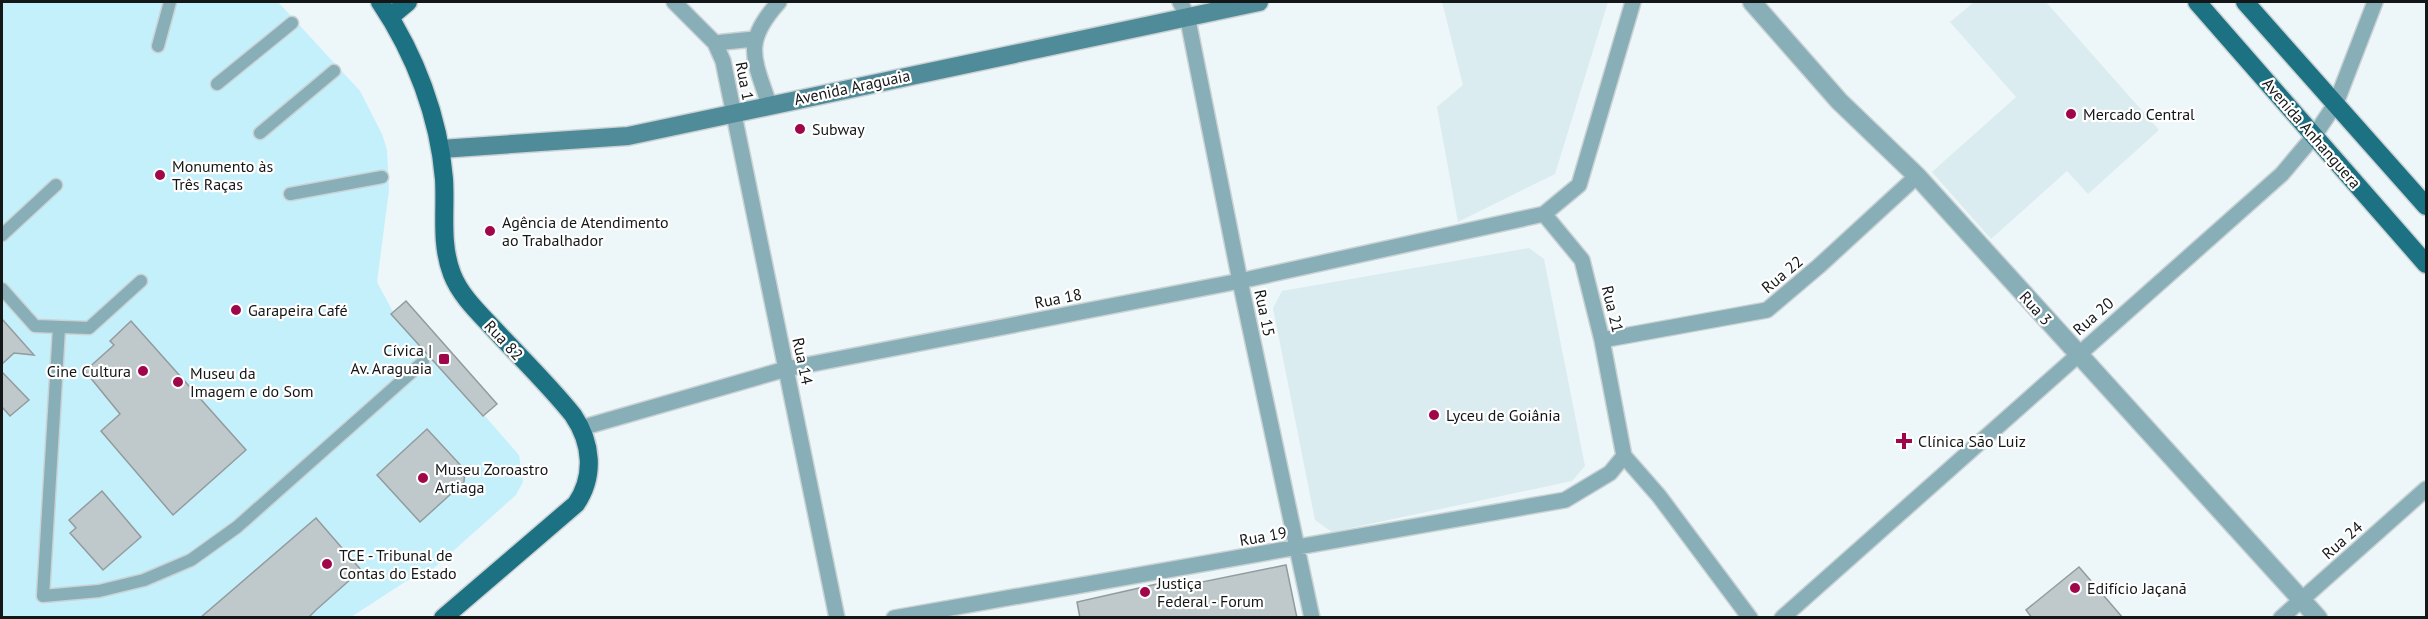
<svg xmlns="http://www.w3.org/2000/svg" width="2428" height="619" font-family="'PT Sans',sans-serif">
<style>
.built{fill:#daecf0}
.green{fill:#c4f0fb}
.building{fill:#bfc8ca;stroke:#939b9d;stroke-width:1.5}
.lines{fill:none;stroke-linecap:round;stroke-linejoin:round}
.pedestrian-casing{stroke:#cad2d4;stroke-width:15}
.minor-casing{stroke:#cad2d4;stroke-width:18}
.tertiary-casing{stroke:#cad2d4;stroke-width:21}
.secondary-casing{stroke:#cad2d4;stroke-width:21}
.primary-casing{stroke:#cad2d4;stroke-width:21}
.pedestrian{stroke:#88aeb7;stroke-width:12}
.minor{stroke:#88aeb7;stroke-width:15}
.tertiary{stroke:#88aeb7;stroke-width:18}
.secondary{stroke:#508b99;stroke-width:18}
.primary{stroke:#1c7283;stroke-width:18}
.poi-dot{fill:#a0064a;stroke:#fff;stroke-width:2}
.labels{text-anchor:middle;dominant-baseline:central;stroke-width:4.5;stroke-linejoin:round;paint-order:stroke}
.street-label{font-size:16px;fill:#141718;stroke:#fff}
.poi-label{font-size:16px;fill:#141718;stroke:#fff;text-anchor:start}
</style>
<rect width="100%" height="100%" fill="#edf6f8"/>
<!-- built -->
<path class="built" d="M1442 2H1608L1555 174 1458 222 1437 107 1463 85Z
M1974 2H2046L2159 130 2088 194 2067 171 1991 239 1932 172 2016 97 1950 22Z
M1529 248 1544 259 1585 466 1572 481 1332 532 1315 520 1273 308 1282 291Z"/>
<!-- green -->
<path class="green" d="M2 2H278L360 91 382 134 387 150 389 190 377 282 392 310 519 455 523 482 516 495 434 568 408 580 351 617H2Z"/>
<!-- building -->
<path class="building" d="M406 301 497 404 483 416 391 314Z
M2 319 34 355 14 353 2 364Z
M131 321 246 450 173 515 101 431 120 414 85 371 114 345 110 341Z
M2 372 29 400 10 416 2 407Z
M427 429 465 470 464 482 420 522 377 475Z
M102 491 141 537 103 570 70 533 76 528 69 520Z
M316 518 361 570 316 610 308 618H200Z
M1286 565 1297 618H1080L1077 602 1166 582 1168 589Z
M2079 567 2123 618H2032L2026 610Z"/>
<g class="lines">
<defs>
<path id="pedestrian" d="M158 46 170 2
M217 84 292 23
M260 133 334 71
M290 194 382 177
M2 235 56 185
M2 289 35 326 89 328 141 281
M59 328 43 596 99 591 144 580 191 560 237 527 423 362"/>
<path id="minor" d="M674 2 715 43 723 61 837 618
M1180 2 1187 15 1240 281 1312 618
M715 43 754 39
M769 104C753 57 743 42 779 2
M1544 214 1582 260 1602 340 1624 456 1659 496 1750 618
M1602 340 1767 310 1819 266 1917 176
M581 428 786 369 1240 281 1544 214 1579 185 1633 2
M894 618 1565 500 1610 473 1624 456
M1782 618 2282 174 2314 136 2336 103 2375 2
M2281 618 2426 489"/>
<path id="tertiary" d="M1752 2 1839 101 1917 176 2318 618"/>
<path id="secondary" d="M441 149 628 136 1259 2"/>
<path id="primary" d="M380 2C415 54 439 117 444 179 446 211 440 243 452 274 460 295 478 312 493 328 520 357 549 385 573 415 592 443 595 476 576 504L443 618
M2197 2 2426 264
M2245 2 2426 206
M390 17 408 2"/>
</defs>
<!-- pedestrian casing -->
<use href="#pedestrian" class="pedestrian-casing"/>
<!-- minor casing -->
<use href="#minor" class="minor-casing"/>
<!-- tertiary casing -->
<use href="#tertiary" class="tertiary-casing"/>
<!-- secondary casing -->
<use href="#secondary" class="secondary-casing"/>
<!-- primary casing -->
<use href="#primary" class="primary-casing"/>
<!-- pedestrian -->
<use href="#pedestrian" class="pedestrian"/>
<!-- minor -->
<use href="#minor" class="minor"/>
<!-- tertiary -->
<use href="#tertiary" class="tertiary"/>
<!-- secondary -->
<use href="#secondary" class="secondary"/>
<!-- primary -->
<use href="#primary" class="primary"/>
</g>
<!-- markers -->
<g class="poi-dot">
<circle cx="2071" cy="114" r="6"/>
<circle cx="800" cy="129" r="6"/>
<circle cx="160" cy="175" r="6"/>
<circle cx="490" cy="231" r="6"/>
<circle cx="236" cy="310" r="6"/>
<rect x="438" y="353" width="12" height="12" rx="3"/>
<circle cx="143" cy="371" r="6"/>
<circle cx="178" cy="382" r="6"/>
<circle cx="1434" cy="415" r="6"/>
<path d="M1901 432h6v6h6v6h-6v6h-6v-6h-6v-6h6z"/>
<circle cx="423" cy="478" r="6"/>
<circle cx="327" cy="564" r="6"/>
<circle cx="2075" cy="588" r="6"/>
<circle cx="1145" cy="592" r="6"/>
</g>
<g class="labels">
<!-- street labels -->
<g class="street-label">
<text transform="translate(745 81) rotate(79)">Rua 1</text>
<text transform="translate(852 87) rotate(-12)">Avenida Araguaia</text>
<text transform="translate(2312 133) rotate(49)">Avenida Anhanguera</text>
<text transform="translate(1782 274) rotate(-40)">Rua 22</text>
<text transform="translate(1058 298) rotate(-11)">Rua 18</text>
<text transform="translate(2036 308) rotate(48)">Rua 3</text>
<text transform="translate(1613 309) rotate(76)">Rua 21</text>
<text transform="translate(1265 313) rotate(78)">Rua 15</text>
<text transform="translate(2093 316) rotate(-41)">Rua 20</text>
<text transform="translate(504 340) rotate(47)">Rua 82</text>
<text transform="translate(803 361) rotate(78)">Rua 14</text>
<text transform="translate(1263 536) rotate(-10)">Rua 19</text>
<text transform="translate(2342 540) rotate(-41)">Rua 24</text>
</g>
<!-- poi labels -->
<g class="poi-label">
<text x="2083" y="114">Mercado Central</text>
<text x="812" y="129">Subway</text>
<text x="172" y="166">Monumento às<tspan x="172" dy="18">Três Raças</tspan></text>
<text x="502" y="222">Agência de Atendimento<tspan x="502" dy="18">ao Trabalhador</tspan></text>
<text x="248" y="310">Garapeira Café</text>
<text x="432" y="350" text-anchor="end">Cívica |<tspan x="432" dy="18">Av. Araguaia</tspan></text>
<text x="131" y="371" text-anchor="end">Cine Cultura</text>
<text x="190" y="373">Museu da<tspan x="190" dy="18">Imagem e do Som</tspan></text>
<text x="1446" y="415">Lyceu de Goiânia</text>
<text x="1918" y="441">Clínica São Luiz</text>
<text x="435" y="469">Museu Zoroastro<tspan x="435" dy="18">Artiaga</tspan></text>
<text x="339" y="555">TCE - Tribunal de<tspan x="339" dy="18">Contas do Estado</tspan></text>
<text x="1157" y="583">Justiça<tspan x="1157" dy="18">Federal - Forum</tspan></text>
<text x="2087" y="588">Edifício Jaçanã</text>
</g>
</g>
<!-- border -->
<rect width="2428" height="619" fill="none" stroke="#141718" stroke-width="6"/>
</svg>
